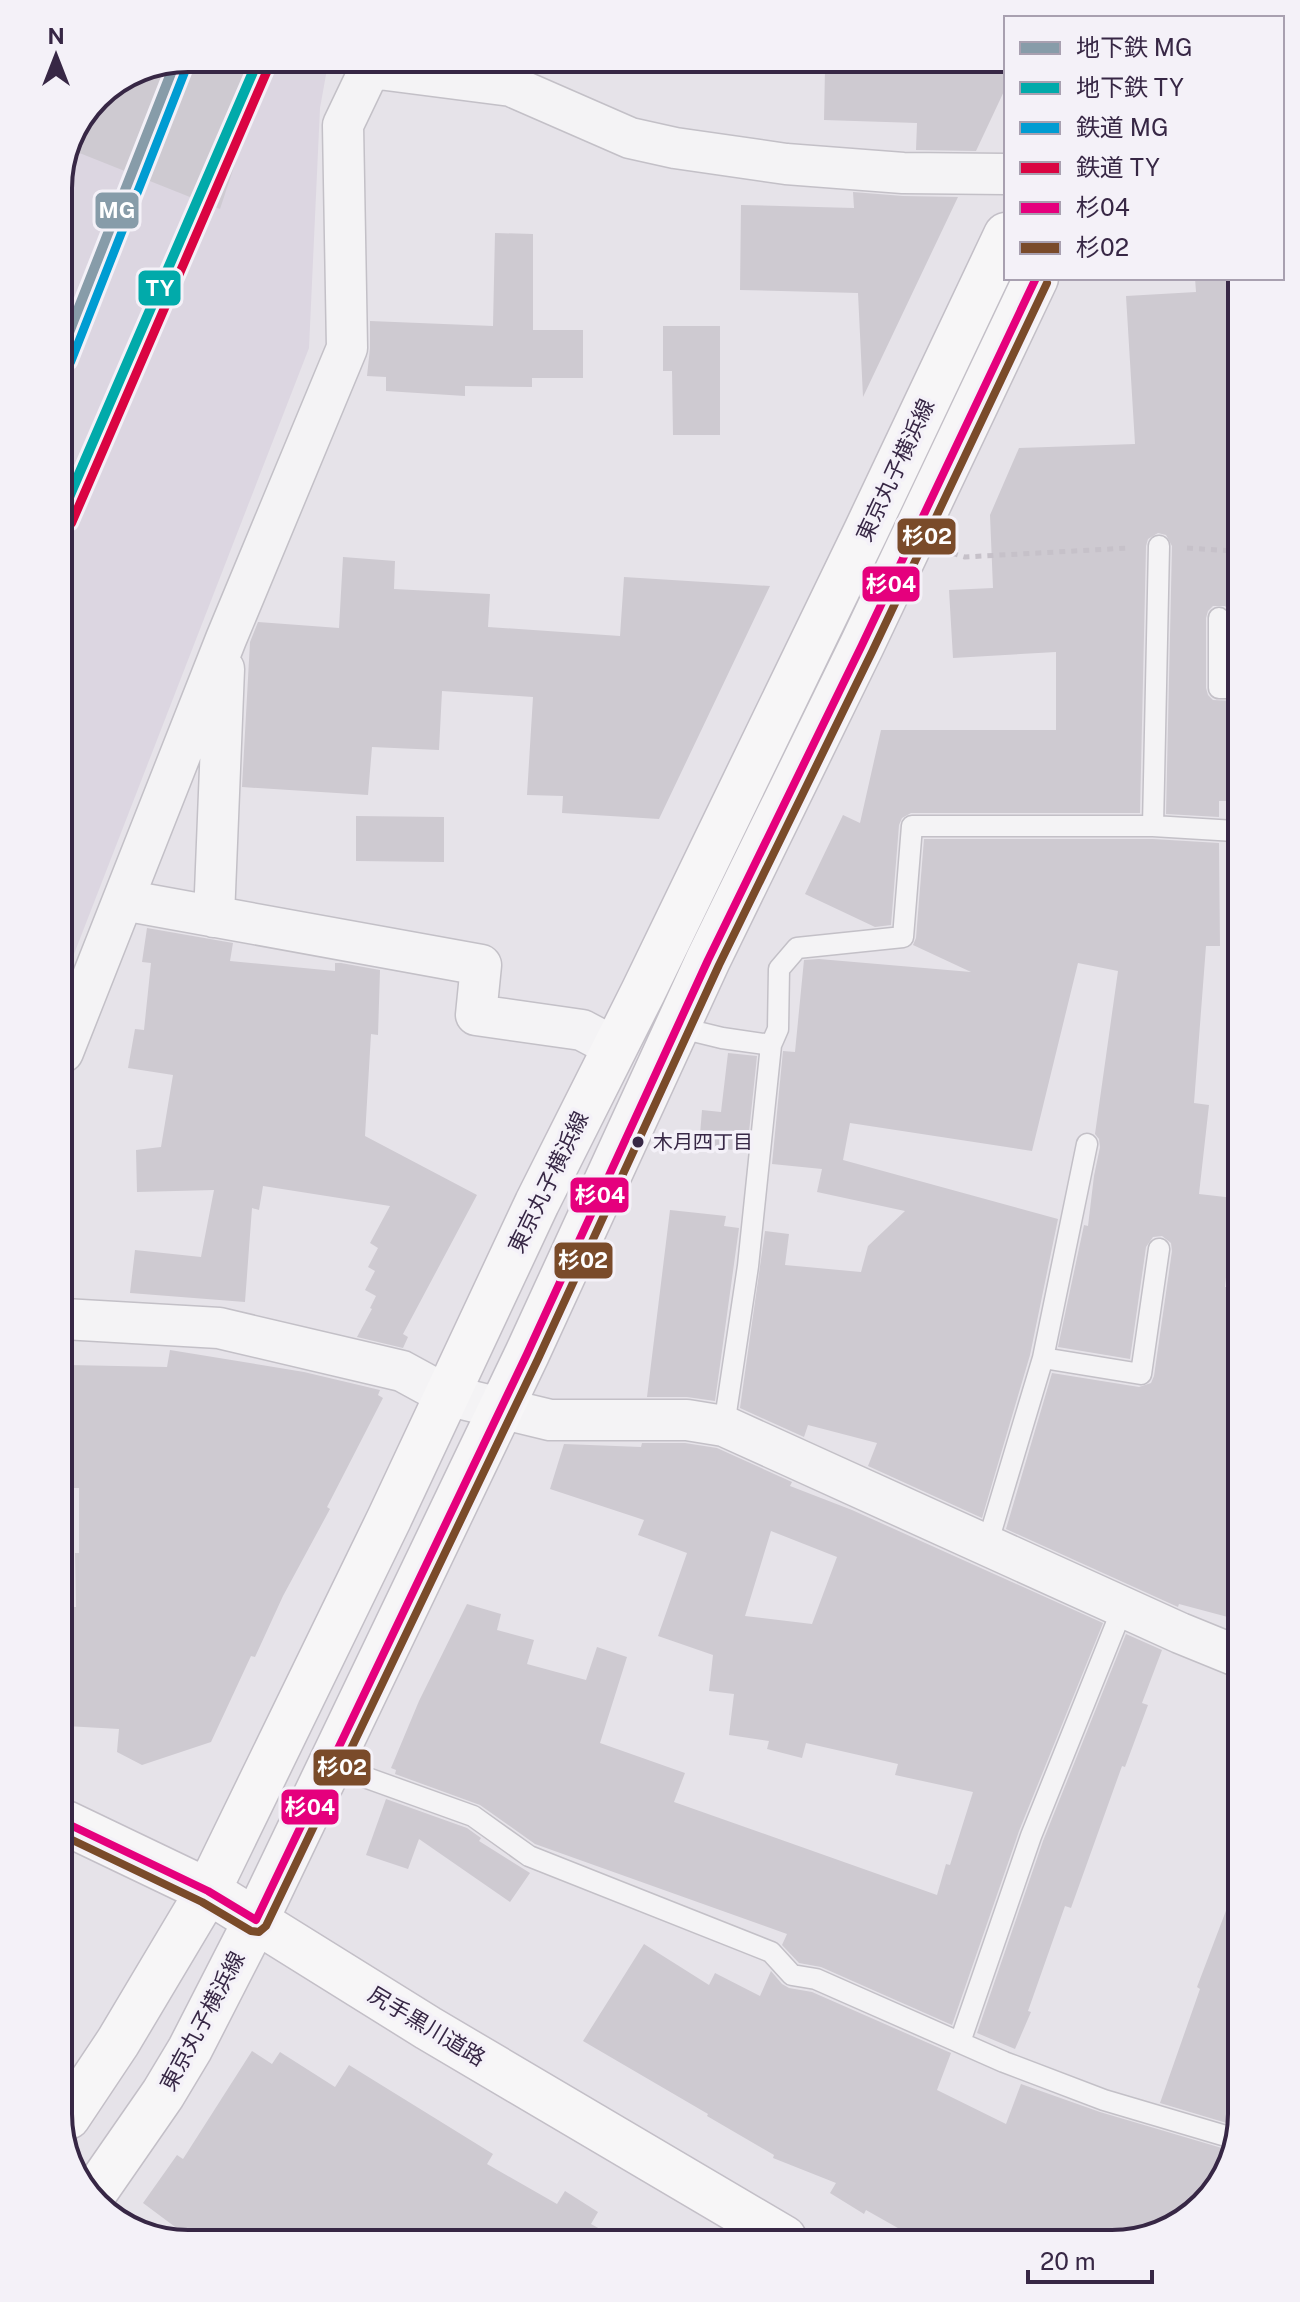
<svg xmlns="http://www.w3.org/2000/svg" width="1300" height="2302" font-family="'Public Sans','Noto Sans JP',sans-serif">
<style>
.built{fill:#dcd6e1}
.building{fill:#cecad1;fill-rule:evenodd}
.lines{fill:none;stroke-linecap:round;stroke-linejoin:round}
.service-casing{stroke:#c3c0c7;stroke-width:23}
.minor-casing{stroke:#c3c0c7;stroke-width:43}
.primary-casing{stroke:#c3bfc7;stroke-width:47}
.path{stroke:#c6c1c9;stroke-width:5;stroke-dasharray:6 6;stroke-linecap:butt}
.service{stroke:#f4f3f5;stroke-width:20}
.minor{stroke:#f4f3f5;stroke-width:40}
.primary{stroke:#f7f6f7;stroke-width:44}
.bus-1-casing{stroke:#f4f1f8;stroke-width:14}
.bus-2-casing{stroke:#f4f1f8;stroke-width:14}
.bus-1{stroke:#e5007d;stroke-width:8}
.bus-2{stroke:#7a4b2a;stroke-width:8}
.rail-1-casing{stroke:#f4f1f8;stroke-width:16}
.rail-2-casing{stroke:#f4f1f8;stroke-width:16}
.rail-1{stroke:#009cd2;stroke-width:10}
.rail-2{stroke:#da0442;stroke-width:10}
.metro-1-casing{stroke:#f4f1f8;stroke-width:16}
.metro-2-casing{stroke:#f4f1f8;stroke-width:16}
.metro-1{stroke:#879ca9;stroke-width:10}
.metro-2{stroke:#01aaaa;stroke-width:10}
.bus-dot{fill:#372745;stroke:#f4f1f8;stroke-width:3}
.labels{text-anchor:middle;dominant-baseline:central;stroke-width:7;stroke-linejoin:round;paint-order:stroke}
.bus-label{font-size:20px;fill:#372745;stroke:#f4f1f8;text-anchor:start}
.street-label{font-size:22px;fill:#372745;stroke:#f4f1f8}
.rim{fill:none;stroke:#372745;stroke-width:4}
.line-badge{stroke:#f4f1f8;stroke-width:3}
.badge-label{font-size:22px;text-anchor:middle;font-weight:bold;fill:#fff}
</style>
<rect width="100%" height="100%" fill="#e6e3e9"/>
<!-- built -->
<path class="built" d="M188 58H329L320 108 309 348 62 985 58 180 96 96Z"/>
<!-- building -->
<path class="building" d="M188 58H270L220 209 72 150 96 96Z
M923 58H1006V87L976 151 916 150 917 123 824 120 825 69 924 72Z
M853 192 903 196 958 197 863 397 858 293 740 290 741 205 854 208Z
M495 233 533 234V330H583V378H532V387L465 386V396L386 391V377L367 376 370 348V321L493 326Z
M1195 278H1233L1235 675H1232L1231 612 1225 606H1213L1208 611 1206 618V688L1208 695 1213 700 1235 701 1234 801H1219V817L1166 814 1172 546 1166 535 1158 533 1148 539 1146 546 1140 813H911L902 818 899 825 891 925 875 927 805 894 843 815 860 823 881 730H1056V652L953 658 949 590 993 588 990 515 1019 448 1135 444 1126 296 1196 292Z
M663 326H720V435H673L672 371H663Z
M343 557 395 561 394 589 490 594 488 627 620 636 624 577 770 586 659 819 562 813 563 796 527 795 533 697 442 691 439 750 372 747 368 795 242 787 250 642 258 622 339 628Z
M356 816 444 817V862L356 861Z
M924 839H1153L1219 843 1220 946H1206L1194 1103 1209 1105 1199 1194 1234 1198 1225 1287 1238 1288 1239 1620 1179 1604 1178 1607 1006 1529 1052 1373 1139 1387 1151 1383 1154 1376 1172 1251 1171 1243 1162 1236 1153 1237 1146 1247 1130 1359 1058 1347 1084 1225 1088 1226 1094 1176 1100 1147 1099 1139 1095 1134 1118 971 1078 963 1032 1151 850 1123 843 1160 1058 1219 1030 1355 982 1518 868 1466 877 1443 808 1425 804 1437 740 1408 765 1231 789 1234 785 1265 861 1272 868 1246 905 1211 817 1192 822 1169 772 1164 783 1051 795 1052 804 960 819 959 971 972 913 945 916 938Z
M147 928 233 943 230 961 335 971V963H341L380 970 378 1035 371 1034 365 1136 477 1195 403 1334 408 1337 403 1348 357 1337 372 1309 370 1308 376 1296 365 1290 375 1271 368 1267 378 1248 370 1243 390 1206 263 1186 259 1210 252 1208 245 1302 130 1293 135 1250 201 1257 214 1190 137 1192 136 1150 161 1147 173 1075 128 1068 135 1029 144 1030 151 963 142 962Z
M728 1053 757 1056 747 1151 699 1147 702 1110 721 1112Z
M670 1210 726 1216 724 1226 739 1228 715 1401 687 1397H647Z
M170 1350 304 1372 380 1390 378 1395 383 1398 327 1507 330 1509 283 1596 255 1657 251 1656 211 1742 142 1765 117 1752 119 1729 66 1726 72 1607H76L75 1553H79V1488H71V1476H65L68 1365 167 1367Z
M642 1443H685L717 1448 792 1482 790 1486 852 1510 1103 1623 1019 1831 952 2025 821 1967 799 1963 782 1945 787 1934 535 1844 480 1805 395 1774 396 1770 391 1768 419 1701 467 1604 501 1614 497 1630 534 1640 527 1664 586 1680 597 1647 627 1657 600 1743 685 1773 674 1802 937 1895 946 1864 950 1865 973 1792 895 1775 898 1764 806 1743 802 1758 767 1749 769 1741 729 1735 734 1694 709 1691 713 1655 658 1636 687 1553 638 1535 644 1520 550 1489 564 1444 641 1447ZM771 1531 837 1557 812 1624 745 1616Z
M1126 1634 1162 1650 1142 1703 1148 1705 1125 1767 1122 1766 1071 1908 1065 1906 1028 2011 1031 2012 1015 2049 977 2033 1043 1841Z
M386 1799 467 1828 481 1838 479 1841 530 1873 510 1902 419 1839 408 1869 366 1855Z
M1238 1879 1241 1880 1240 2127 1160 2103 1200 1989 1197 1987Z
M644 1944 709 1985 715 1973 760 1996 771 1971 782 1984 789 1988 812 1992 951 2053 937 2090 1006 2124 1021 2084 1100 2112 1232 2151 1220 2187 1162 2234 912 2236 866 2210 864 2214 830 2193 836 2183 773 2158 774 2155 707 2116 708 2114 583 2041Z
M252 2051 272 2064 280 2052 335 2087 349 2065 493 2154 487 2164 557 2204 565 2191 598 2212 591 2224 618 2239 198 2244 143 2203 177 2155 183 2159Z"/>
<g class="lines">
<defs>
<path id="service" d="M1219 618V688H1235
M1153 826 1159 546
M677 1027 722 1038 771 1045
M1043 1358 1141 1374 1159 1249
M724 1426 748 1266 771 1045 778 1029 779 969 797 948 903 937 912 826H1153L1235 831
M987 1545 1043 1358 1087 1144
M331 1765 473 1816 529 1856 771 1952 792 1975 816 1979 1004 2062 1104 2100 1236 2139
M960 2042 1031 1836 1123 1607"/>
<path id="minor" d="M371 68 511 86 630 138 675 148 786 164 903 173 1006 174
M123 900 481 965 476 1015 582 1030 616 1048
M214 917 224 669
M63 1052 226 639 347 348 343 125 375 58
M64 1319 219 1328 402 1371 446 1395 550 1420H687L724 1426 1180 1633 1239 1657"/>
<path id="primary" d="M66 1823 208 1891 428 2028 784 2238
M68 2117 118 2042 208 1891 389 1519 537 1203 643 992 866 531 1006 235
M93 2195 163 2094 190 2049 256 1920 527 1354 708 960 862 645 1036 278"/>
</defs>
<!-- service casing -->
<use href="#service" class="service-casing"/>
<!-- minor casing -->
<use href="#minor" class="minor-casing"/>
<!-- primary casing -->
<use href="#primary" class="primary-casing"/>
<!-- path -->
<path class="path" d="M1187 548 1234 551
M952 553 965 557 1129 548"/>
<!-- service -->
<use href="#service" class="service"/>
<!-- minor -->
<use href="#minor" class="minor"/>
<!-- primary -->
<use href="#primary" class="primary"/>
<defs>
<path id="bus-1" d="M66 1823 208 1891 256 1920 527 1354 708 960 862 645 1036 278"/>
<path id="bus-2" d="M66 1837 202 1902 251 1931 259 1932 266 1926 538 1359 719 965 873 650 1047 283"/>
</defs>
<!-- bus-1 casing -->
<use href="#bus-1" class="bus-1-casing"/>
<!-- bus-2 casing -->
<use href="#bus-2" class="bus-2-casing"/>
<!-- bus-1 -->
<use href="#bus-1" class="bus-1"/>
<!-- bus-2 -->
<use href="#bus-2" class="bus-2"/>
<defs>
<path id="rail-1" d="M70 362 186 67"/>
<path id="rail-2" d="M71 523 270 63"/>
</defs>
<!-- rail-1 casing -->
<use href="#rail-1" class="rail-1-casing"/>
<!-- rail-2 casing -->
<use href="#rail-2" class="rail-2-casing"/>
<!-- rail-1 -->
<use href="#rail-1" class="rail-1"/>
<!-- rail-2 -->
<use href="#rail-2" class="rail-2"/>
<defs>
<path id="metro-1" d="M59 358 175 63"/>
<path id="metro-2" d="M60 518 259 58"/>
</defs>
<!-- metro-1 casing -->
<use href="#metro-1" class="metro-1-casing"/>
<!-- metro-2 casing -->
<use href="#metro-2" class="metro-2-casing"/>
<!-- metro-1 -->
<use href="#metro-1" class="metro-1"/>
<!-- metro-2 -->
<use href="#metro-2" class="metro-2"/>
</g>
<!-- markers -->
<circle class="bus-dot" cx="638" cy="1142" r="7"/>
<g class="labels">
<!-- bus labels -->
<g class="bus-label">
<text x="653" y="1142">木月四丁目</text>
</g>
<!-- street labels -->
<g class="street-label">
<text transform="translate(895 470) rotate(-65)">東京丸子横浜線</text>
<text transform="translate(548 1182) rotate(-64)">東京丸子横浜線</text>
<text transform="translate(202 2021) rotate(-62)">東京丸子横浜線</text>
<text transform="translate(427 2026) rotate(31)">尻手黒川道路</text>
</g>
</g>
<!-- crop -->
<path d="M0 0H1300V2302H0ZM188 72H1112A116 116 0 0 1 1228 188V2114A116 116 0 0 1 1112 2230H188A116 116 0 0 1 72 2114V188A116 116 0 0 1 188 72Z" fill="#f4f1f8" fill-rule="evenodd"/>
<path class="rim" d="M188 72H1112A116 116 0 0 1 1228 188V2114A116 116 0 0 1 1112 2230H188A116 116 0 0 1 72 2114V188A116 116 0 0 1 188 72Z"/>
<g class="line-badge">
<rect x="94" y="191" width="46" height="39" rx="8" fill="#879ca9"/>
<rect x="137" y="269" width="45" height="38" rx="8" fill="#01aaaa"/>
<rect x="896" y="517" width="61" height="39" rx="8" fill="#7a4b2a"/>
<rect x="861" y="565" width="60" height="38" rx="8" fill="#e5007d"/>
<rect x="569" y="1176" width="61" height="38" rx="8" fill="#e5007d"/>
<rect x="553" y="1241" width="61" height="39" rx="8" fill="#7a4b2a"/>
<rect x="312" y="1748" width="60" height="39" rx="8" fill="#7a4b2a"/>
<rect x="280" y="1788" width="60" height="38" rx="8" fill="#e5007d"/>
</g>
<g class="badge-label">
<text x="117" y="218">MG</text>
<text x="160" y="296">TY</text>
<text x="927" y="544">杉02</text>
<text x="891" y="592">杉04</text>
<text x="600" y="1203">杉04</text>
<text x="583" y="1268">杉02</text>
<text x="342" y="1775">杉02</text>
<text x="310" y="1815">杉04</text>
</g>
<!-- legend -->
<rect x="1004" y="16" width="280" height="264" fill="#f4f1f8" stroke="#a8a0b0" stroke-width="2"/>
<rect x="1020" y="42" width="40" height="12" fill="#879ca9" stroke="#a8a0b0" stroke-width="2"/>
<text x="1076" y="56" font-size="24" fill="#372745">地下鉄 MG</text>
<rect x="1020" y="82" width="40" height="12" fill="#01aaaa" stroke="#a8a0b0" stroke-width="2"/>
<text x="1076" y="96" font-size="24" fill="#372745">地下鉄 TY</text>
<rect x="1020" y="122" width="40" height="12" fill="#009cd2" stroke="#a8a0b0" stroke-width="2"/>
<text x="1076" y="136" font-size="24" fill="#372745">鉄道 MG</text>
<rect x="1020" y="162" width="40" height="12" fill="#da0442" stroke="#a8a0b0" stroke-width="2"/>
<text x="1076" y="176" font-size="24" fill="#372745">鉄道 TY</text>
<rect x="1020" y="202" width="40" height="12" fill="#e5007d" stroke="#a8a0b0" stroke-width="2"/>
<text x="1076" y="216" font-size="24" fill="#372745">杉04</text>
<rect x="1020" y="242" width="40" height="12" fill="#7a4b2a" stroke="#a8a0b0" stroke-width="2"/>
<text x="1076" y="256" font-size="24" fill="#372745">杉02</text>
<!-- north arrow -->
<g transform="translate(56 56)" stroke="#f4f1f8" stroke-width="6" paint-order="stroke">
<path d="M0-6L14 30L0 20L-14 30Z" fill="#372745"/>
<text y="-12" font-size="22" font-weight="bold" text-anchor="middle" fill="#372745">N</text>
</g>
<!-- scale -->
<path d="M1028 2270v12h124v-12" fill="none" stroke="#372745" stroke-width="4"/>
<text x="1040" y="2270" font-size="24" fill="#372745" stroke="#f4f1f8" stroke-width="6" paint-order="stroke">20 m</text>
</svg>
